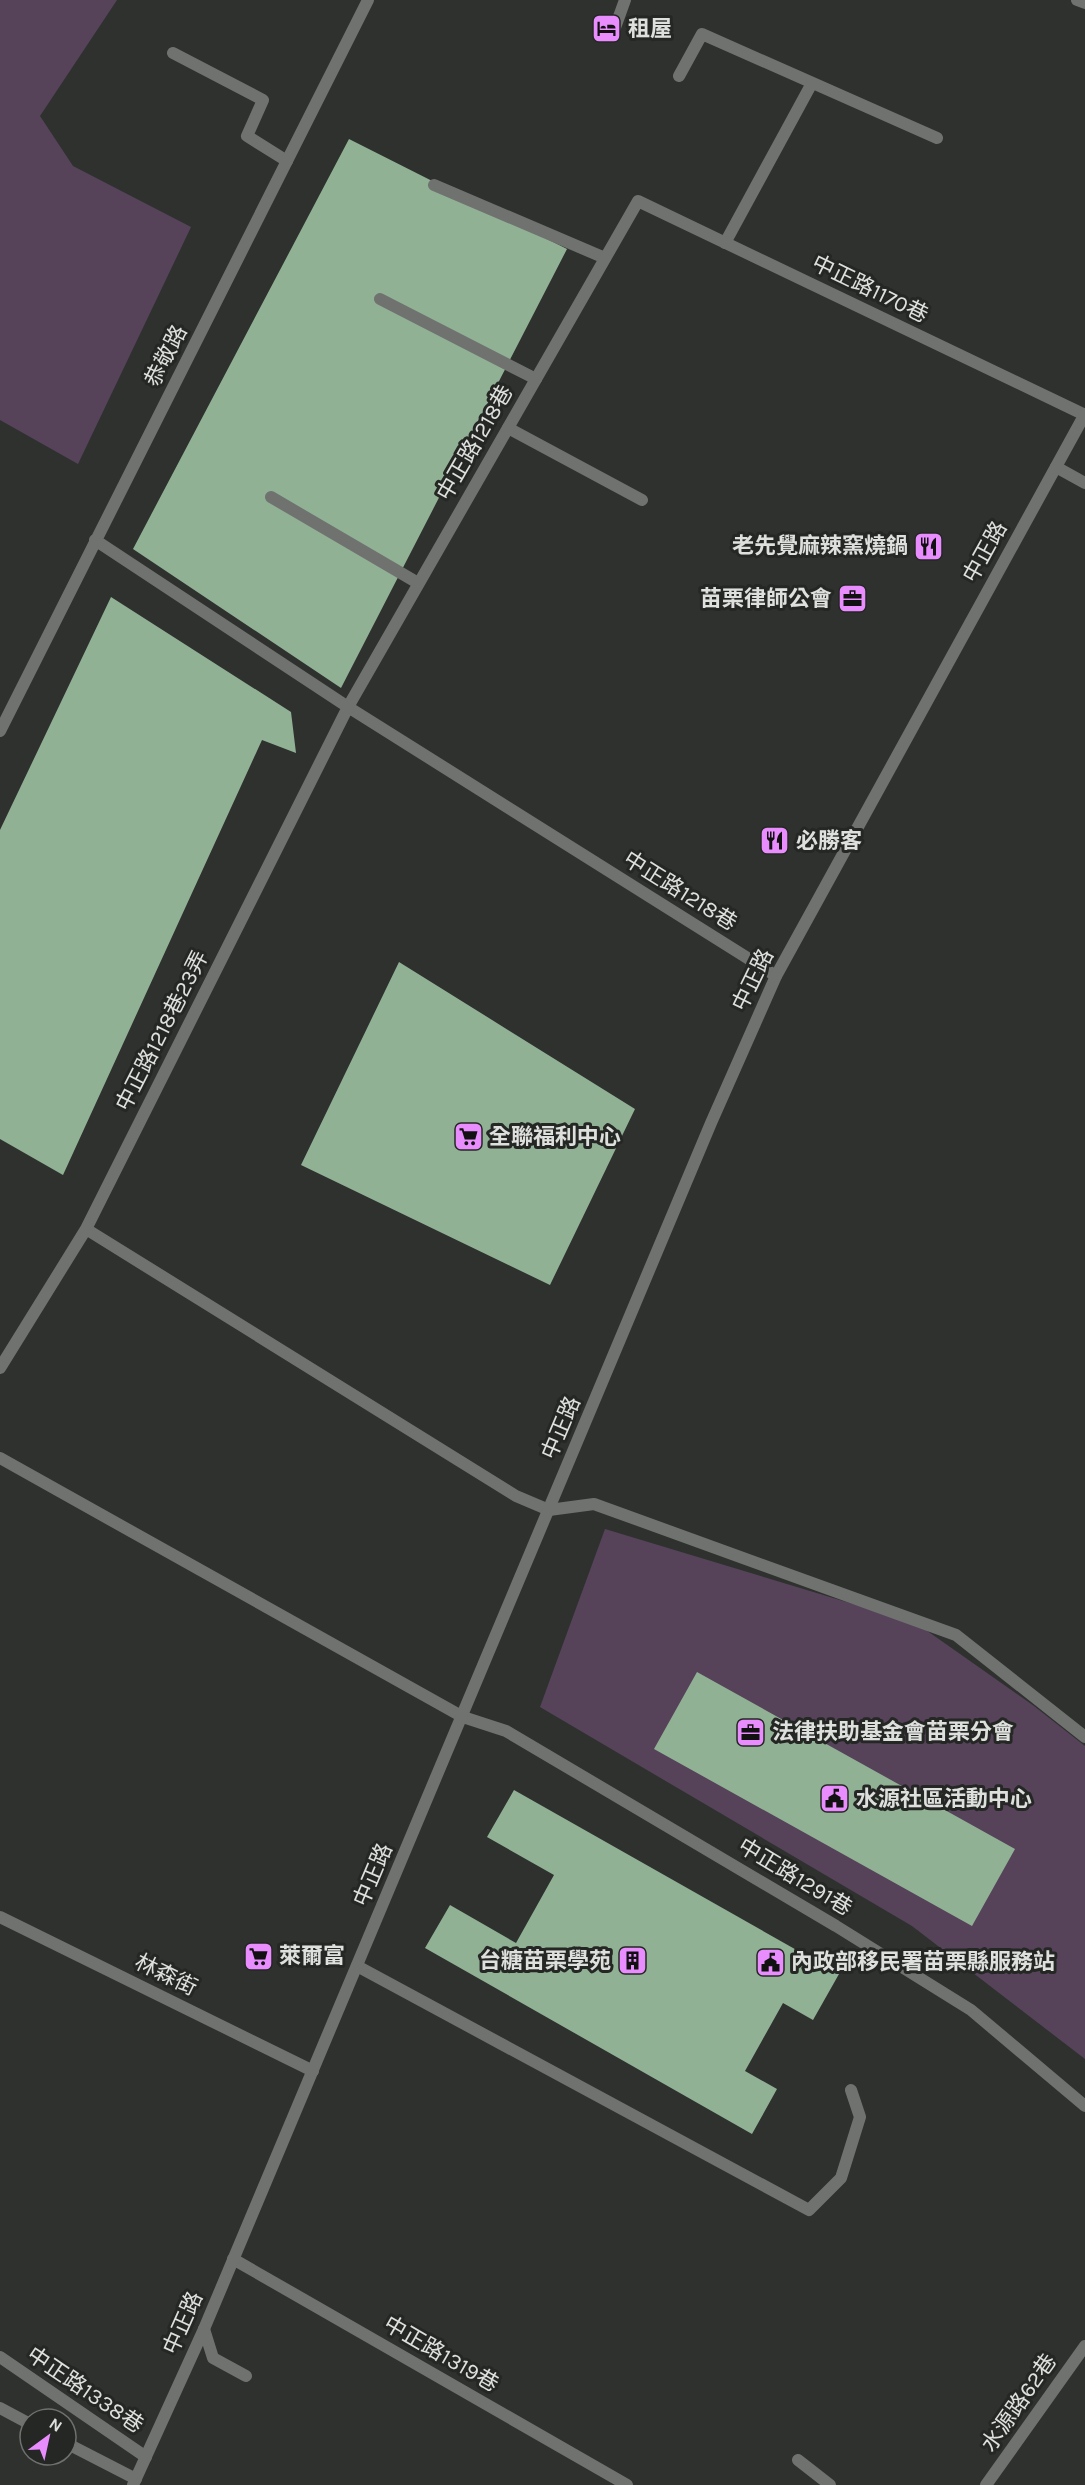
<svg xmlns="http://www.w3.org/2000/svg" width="1085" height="2485" font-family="Karla,'Noto Sans TC',sans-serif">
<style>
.green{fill:#56435a}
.building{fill:#91b195}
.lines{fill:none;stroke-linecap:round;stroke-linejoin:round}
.service{stroke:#707270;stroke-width:12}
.minor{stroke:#707270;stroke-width:12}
.tertiary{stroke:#707270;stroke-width:12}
.labels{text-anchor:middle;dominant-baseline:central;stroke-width:6;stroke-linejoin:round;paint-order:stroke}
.poi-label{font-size:22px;font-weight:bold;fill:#dee0de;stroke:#252725;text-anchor:start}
.street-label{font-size:22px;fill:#dee0de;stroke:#252725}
</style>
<rect width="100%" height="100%" fill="#2f312f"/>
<!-- green -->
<path class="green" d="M0 0H117L40 116 73 166 191 227 78 464 0 420Z
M605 1529 916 1623 1034 1706 1085 1746V2059L912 1926 540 1707Z"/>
<!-- building -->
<path class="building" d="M349 139 567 249 341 688 133 549Z
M111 597 291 712 296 753 262 740 63 1175 0 1139V830Z
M399 962 635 1109 550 1285 301 1165Z
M697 1672 1015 1849 972 1926 654 1749Z
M514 1790 839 1974 813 2020 783 2003 745 2071 777 2089 752 2134 425 1948 450 1905 516 1943 554 1875 487 1837Z"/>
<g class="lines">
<!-- service -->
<path class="service" d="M173 53 263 100 247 136 287 161
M679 76 702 34 937 138
M434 185 605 258
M725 243 812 83
M380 299 536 379
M508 428 642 500
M1056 467 1085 483
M271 497 418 583
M204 2329 213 2358 246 2376
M0 2408 30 2424
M66 2443 136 2479
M798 2460 830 2485"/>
<!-- minor -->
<path class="minor" d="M1077 0 1085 3
M612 36 625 0
M95 540 348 707 776 976
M0 731 368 0
M86 1229 516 1496 549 1510 594 1504 956 1635 1085 1737
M0 1368 86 1229 348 707 638 201 1085 415
M0 1458 463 1717 506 1731 836 1926 971 2010 1085 2106
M0 1917 313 2071
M357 1966 809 2210 841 2178 860 2117 851 2090
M233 2259 627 2485
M0 2357 146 2457
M986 2485 1085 2346"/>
<!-- tertiary -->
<path class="tertiary" d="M133 2485 204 2329 711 1123 776 976 1085 414"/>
</g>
<!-- icons -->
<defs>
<symbol id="hotel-square" viewBox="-11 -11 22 22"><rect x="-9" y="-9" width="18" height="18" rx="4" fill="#e98dfe" stroke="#252725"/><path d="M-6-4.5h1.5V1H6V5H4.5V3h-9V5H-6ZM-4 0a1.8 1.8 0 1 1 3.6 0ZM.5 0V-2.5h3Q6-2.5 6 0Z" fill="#111"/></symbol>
<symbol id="restaurant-square" viewBox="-11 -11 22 22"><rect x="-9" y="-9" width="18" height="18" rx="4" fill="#e98dfe" stroke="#252725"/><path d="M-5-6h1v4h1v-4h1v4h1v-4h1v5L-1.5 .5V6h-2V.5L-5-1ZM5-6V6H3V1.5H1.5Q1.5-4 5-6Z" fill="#111"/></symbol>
<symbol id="office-square" viewBox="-11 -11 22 22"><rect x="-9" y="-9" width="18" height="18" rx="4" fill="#e98dfe" stroke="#252725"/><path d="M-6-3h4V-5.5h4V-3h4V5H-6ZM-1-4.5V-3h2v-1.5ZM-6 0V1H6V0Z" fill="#111"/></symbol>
<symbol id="supermarket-square" viewBox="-11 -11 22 22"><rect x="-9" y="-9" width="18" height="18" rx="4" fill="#e98dfe" stroke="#252725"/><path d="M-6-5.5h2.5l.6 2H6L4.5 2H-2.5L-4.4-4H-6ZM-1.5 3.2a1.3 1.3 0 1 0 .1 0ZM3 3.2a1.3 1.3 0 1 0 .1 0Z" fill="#111"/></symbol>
<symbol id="civic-square" viewBox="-11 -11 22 22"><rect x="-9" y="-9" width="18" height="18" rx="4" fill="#e98dfe" stroke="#252725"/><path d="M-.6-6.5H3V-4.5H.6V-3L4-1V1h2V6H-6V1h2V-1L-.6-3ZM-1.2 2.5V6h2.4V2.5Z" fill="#111"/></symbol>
<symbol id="building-square" viewBox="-11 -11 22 22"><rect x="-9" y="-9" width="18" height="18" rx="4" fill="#e98dfe" stroke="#252725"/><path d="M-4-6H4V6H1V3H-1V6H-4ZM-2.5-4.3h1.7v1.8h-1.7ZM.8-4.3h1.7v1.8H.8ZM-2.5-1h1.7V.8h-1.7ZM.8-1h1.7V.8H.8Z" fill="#111"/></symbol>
</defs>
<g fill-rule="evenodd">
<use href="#hotel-square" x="590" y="12" width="33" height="33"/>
<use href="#restaurant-square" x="912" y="530" width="33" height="33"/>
<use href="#office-square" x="836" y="582" width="33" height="33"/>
<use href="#restaurant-square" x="758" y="824" width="33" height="33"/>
<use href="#supermarket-square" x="452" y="1120" width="33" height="33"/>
<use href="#office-square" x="734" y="1716" width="33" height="33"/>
<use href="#civic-square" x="818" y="1782" width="33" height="33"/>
<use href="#supermarket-square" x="242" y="1940" width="33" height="33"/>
<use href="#building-square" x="616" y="1944" width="33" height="33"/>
<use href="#civic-square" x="754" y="1946" width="33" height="33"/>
</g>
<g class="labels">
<!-- poi labels -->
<g class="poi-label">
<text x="628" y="29">租屋</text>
<text x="908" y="546" text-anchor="end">老先覺麻辣窯燒鍋</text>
<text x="832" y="599" text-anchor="end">苗栗律師公會</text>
<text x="796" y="841">必勝客</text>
<text x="489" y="1137">全聯福利中心</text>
<text x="772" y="1732">法律扶助基金會苗栗分會</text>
<text x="856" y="1799">水源社區活動中心</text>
<text x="279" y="1956">萊爾富</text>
<text x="611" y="1961" text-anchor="end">台糖苗栗學苑</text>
<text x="791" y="1962">內政部移民署苗栗縣服務站</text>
</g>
<!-- street labels -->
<g class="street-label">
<text transform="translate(870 289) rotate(26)">中正路1170巷</text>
<text transform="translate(166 356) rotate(-63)">恭敬路</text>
<text transform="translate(475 443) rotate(-60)">中正路1218巷</text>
<text transform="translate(985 552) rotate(-61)">中正路</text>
<text transform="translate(680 891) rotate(32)">中正路1218巷</text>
<text transform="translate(753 980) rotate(-64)">中正路</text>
<text transform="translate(162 1031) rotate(-63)">中正路1218巷23弄</text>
<text transform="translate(561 1428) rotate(-67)">中正路</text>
<text transform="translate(373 1875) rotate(-67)">中正路</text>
<text transform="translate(795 1877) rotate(31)">中正路1291巷</text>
<text transform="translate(166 1975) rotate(26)">林森街</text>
<text transform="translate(183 2323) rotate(-66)">中正路</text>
<text transform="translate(441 2354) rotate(30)">中正路1319巷</text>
<text transform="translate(85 2390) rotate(34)">中正路1338巷</text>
<text transform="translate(1019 2403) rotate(-55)">水源路62巷</text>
</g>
</g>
<!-- north arrow -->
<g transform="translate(48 2437) rotate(33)"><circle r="28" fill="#252725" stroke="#6f716f" stroke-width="1.5"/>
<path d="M0-4.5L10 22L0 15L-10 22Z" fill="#e98dfe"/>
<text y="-9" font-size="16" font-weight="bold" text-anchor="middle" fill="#dee0de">N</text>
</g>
</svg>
